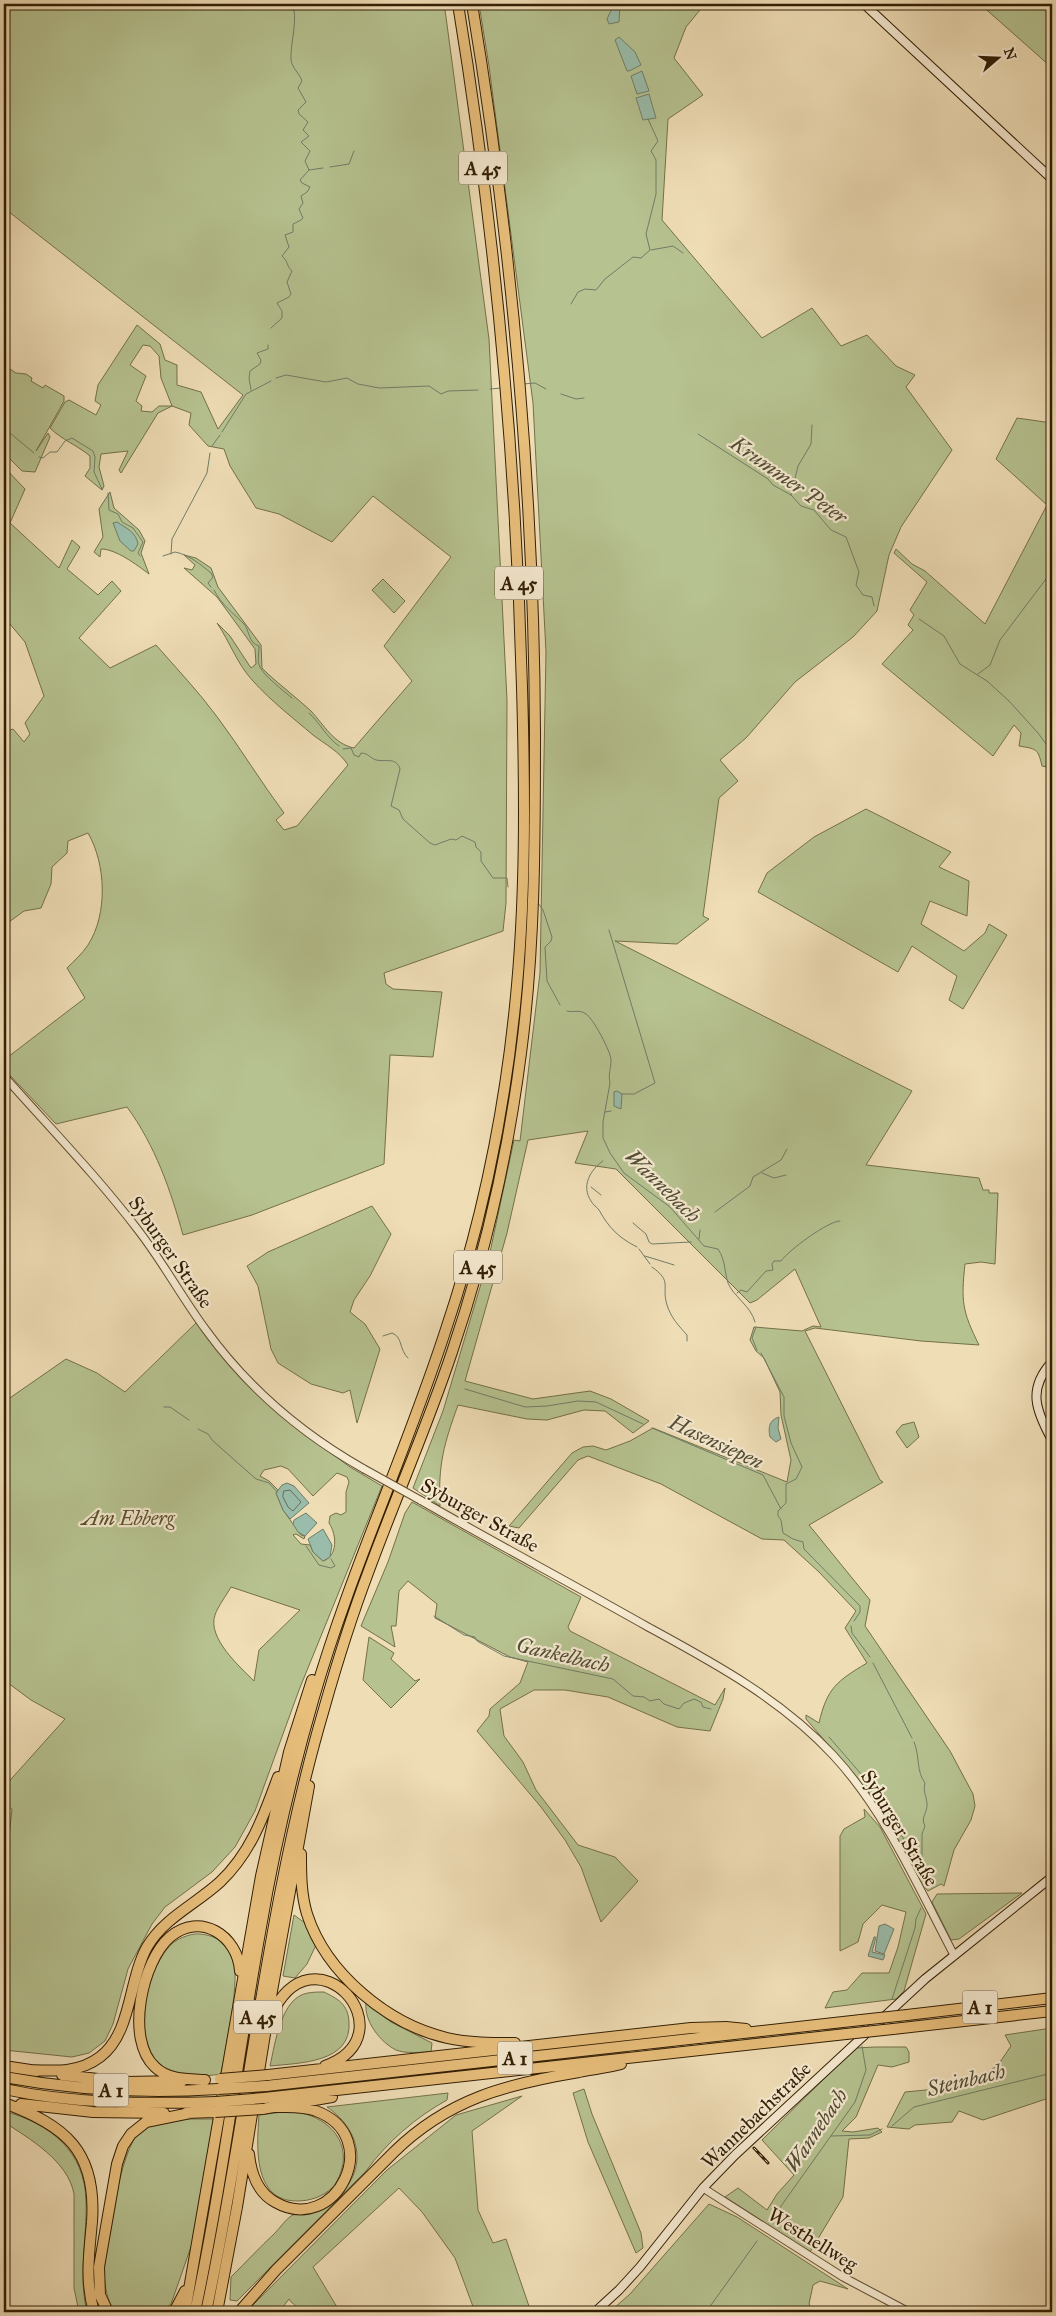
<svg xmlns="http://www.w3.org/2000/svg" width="1056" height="2316" font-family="'IM FELL Great Primer',serif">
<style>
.green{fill:#b6c290;stroke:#74704a;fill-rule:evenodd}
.water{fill:#9abcaa;stroke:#707d67}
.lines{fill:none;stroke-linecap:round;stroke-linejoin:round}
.shore{stroke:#666d56;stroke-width:1}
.stream{stroke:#707d67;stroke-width:1}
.tertiary-casing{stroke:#614e30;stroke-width:9}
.secondary-casing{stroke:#321e03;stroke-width:10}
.motorway-casing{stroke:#321e03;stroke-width:12}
.tertiary{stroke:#f5e9d0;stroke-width:7}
.secondary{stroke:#f5e9d0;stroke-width:8}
.motorway{stroke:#e8be7b;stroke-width:10}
.rail-casing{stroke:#321e03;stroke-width:3}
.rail{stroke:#f5e9d0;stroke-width:1;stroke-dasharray:4;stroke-linecap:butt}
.tertiary-bridge-casing{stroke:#614e30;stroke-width:9;stroke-linecap:butt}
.motorway-bridge-casing{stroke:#321e03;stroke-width:12;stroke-linecap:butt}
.tertiary-bridge{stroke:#f5e9d0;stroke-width:7}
.motorway-bridge{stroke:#e8be7b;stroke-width:10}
.labels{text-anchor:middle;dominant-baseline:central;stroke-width:4.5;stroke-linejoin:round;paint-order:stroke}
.shield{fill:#f5e9d0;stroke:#6c5b40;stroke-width:1}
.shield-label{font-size:19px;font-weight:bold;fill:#321e03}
.street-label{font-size:20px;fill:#321e03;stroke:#f5e9d0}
.park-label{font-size:20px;font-style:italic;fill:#5a4f2d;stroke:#f5e9d0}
.water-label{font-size:21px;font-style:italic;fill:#514d35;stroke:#f5e9d0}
</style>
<rect width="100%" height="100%" fill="#efddb6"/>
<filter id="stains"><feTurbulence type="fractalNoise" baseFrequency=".004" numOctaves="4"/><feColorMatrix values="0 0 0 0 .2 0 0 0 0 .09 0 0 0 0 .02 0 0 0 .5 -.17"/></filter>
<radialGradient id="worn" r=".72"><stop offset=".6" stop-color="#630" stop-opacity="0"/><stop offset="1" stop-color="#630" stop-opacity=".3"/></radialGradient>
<!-- green -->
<path class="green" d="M4 4H444L446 17 489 339 507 700 506 903 503 931 384 973 386 984 393 989 442 992 433 1057 390 1055 384 1164 252 1215 183 1235C171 1191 155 1145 127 1107L56 1124 4 1069V1060L85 998 67 968C74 961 82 954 88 945 108 914 106 864 88 833L68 841 67 853 52 867 51 884 41 908 24 911 9 922 4 919V732L13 729 24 742 30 734 25 723 44 696 25 642 4 617V467L25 489 10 523 59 568 72 540 80 547 67 569 98 595 112 581 121 591 79 638 110 668 156 645C177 669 199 692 218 718 241 749 261 782 284 813L276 820 284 830 297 826 348 765C339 751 326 745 313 735 293 718 271 701 253 681 237 664 230 642 217 623L230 636 251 668 256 664 255 649 217 597 184 568 192 570 195 565 184 555 196 558 211 568 218 587 261 645 262 668 267 673C281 686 297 698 311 711 324 725 334 744 354 748L412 681 384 646 451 557 373 496 332 542 279 514 256 508 230 466 224 449 208 446 189 425 191 413 172 406 158 413 121 473 119 470 128 451 101 454 99 467 104 486 102 490 85 476 90 468V456C77 445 62 440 50 428L65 402 69 400 96 415 101 405 95 401 98 385 137 325 160 344 165 360 177 365V385L201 392 218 429 243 395 4 208ZM143 345 150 346 159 356 161 378 172 406H159L152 412 141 411 142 406 136 401 146 376 130 365Z
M479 4H697L700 10 686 27 674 58 703 95 668 119 662 220 762 338 812 308 841 346 867 335 896 366 915 375 906 387 952 450 901 527 889 555 877 611 853 637 795 682 746 738 720 760 738 781 719 798 703 916 709 919 677 944 615 941 912 1091 866 1165 979 1178 983 1190H989V1193H998L995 1264 981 1262 965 1264C961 1301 962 1311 979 1345L921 1341 815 1328 805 1331 880 1480 883 1482 809 1525 870 1600 865 1626 950 1751 973 1794 975 1806 971 1820 954 1850 944 1886 941 1884 928 1891 918 1880 915 1869 869 1792 806 1719V1715L819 1723C827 1688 837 1681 867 1663L845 1628 856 1611 819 1572 784 1540 762 1539 661 1484 588 1456 578 1460 519 1528 509 1526 572 1453 583 1447 593 1446 606 1450 630 1441 653 1428 787 1482 791 1460 781 1415 780 1392 764 1358 756 1351 750 1340 754 1327 802 1331 813 1326 821 1327 795 1269 757 1300 750 1303 616 1169 575 1163 588 1131 528 1140 507 1233 465 1381 533 1399 590 1391 611 1399 649 1421 633 1433 605 1411 584 1410 547 1420 527 1419 458 1405C444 1444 438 1464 440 1506L413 1488 443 1411 489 1257 514 1140 520 1141 540 973 546 652 533 403 489 66Z
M980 4H1052V64L1050 66Z
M4 365 16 373 26 374 32 378 31 381 43 388 45 385 64 396V401L36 451 48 433 50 437 35 472 22 471 4 453Z
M1017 418 1052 423V768L1042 766C1038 748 1036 749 1019 746L1021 733 1014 725 993 756 882 664 913 630 908 625 914 615 910 610 927 582 894 553 896 549 912 564 925 571 985 624 1047 505 996 459Z
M110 492 114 508 139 530 145 541 141 553 149 574C137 565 116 549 101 549L100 557 94 552 103 537 99 509Z
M383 579 405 601 394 613 372 590Z
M866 809 951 852 939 867 969 881 967 916 930 901 921 924 964 951 985 933 989 924 1007 935 963 1009 949 1000 957 976 912 946 898 972 758 892 767 873 814 837Z
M372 1206 391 1234 370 1276 354 1300 350 1312 365 1324 380 1349 357 1423 350 1390 343 1393 311 1384 278 1363 271 1349 258 1286 247 1266 268 1252Z
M197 1322 204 1332 310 1438 350 1467 382 1486 299 1690 255 1811 235 1847 212 1872 165 1907 152 1924 128 1969 113 2024 105 2041 89 2053 72 2057 4 2050V1832L8 1833 9 1837 12 1809 4 1804V1787L65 1719 31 1700 4 1680V1402L66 1359 97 1373 125 1392ZM281 1466 288 1469 313 1496 337 1473 347 1477 349 1482 346 1492V1512L341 1515 336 1513 330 1516 329 1523C337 1535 338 1556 323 1561L313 1552 310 1545 301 1544 293 1535 296 1534 304 1539 305 1536 301 1535 283 1510 276 1493 278 1490 269 1481 260 1476 264 1470ZM231 1587 300 1610 259 1650 254 1681C240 1667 207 1638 215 1615 218 1606 226 1596 231 1587Z
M914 1422 919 1437 907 1448 896 1432 902 1425Z
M412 1502 581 1597 568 1627 570 1631 715 1705 725 1688 723 1699 710 1731 677 1727 608 1697 565 1690H534L500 1709 504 1736 523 1762 536 1790 578 1845 615 1857 638 1881 601 1922 581 1867 565 1840 541 1807 477 1731 489 1716 490 1709 520 1683 528 1662 510 1657 435 1618 437 1604 408 1581 399 1591 396 1626H391L395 1647 361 1626 388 1562 405 1513Z
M369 1637 394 1653 391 1659 415 1681 420 1679 391 1708 363 1680Z
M864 1809 880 1827 926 1914 904 1991 896 1999 825 2008 833 1992 847 1990 862 1973H889L898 1947 906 1912 882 1905 863 1924 858 1942 840 1951V1836L844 1829 865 1817Z
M1022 1893 959 1939 951 1940 932 1902 937 1894Z
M294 1915 305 1923 316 1945 307 1964 295 1978 283 1976Z
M194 1934C209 1933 226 1940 232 1955 242 1977 225 2048 221 2074 202 2077 177 2078 161 2066 130 2042 146 1974 168 1948 174 1940 184 1936 194 1934Z
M324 1992C338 1999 348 2004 349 2022 352 2063 299 2063 270 2066 275 2044 281 1997 308 1993 313 1992 319 1992 324 1992Z
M366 2003 391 2022 432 2043 431 2052C421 2052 405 2054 396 2050 380 2042 364 2021 366 2003Z
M1052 2028V2097L983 2120 959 2111 952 2122 915 2125 909 2129 887 2127 905 2092 967 2086 998 2065 1011 2046 1005 2035Z
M875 2047H906L909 2052V2062L892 2067 878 2065 856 2117 842 2131 853 2132 878 2128 882 2132 869 2138 849 2139 843 2197 810 2252 725 2197 738 2188 767 2210 777 2194 794 2175 762 2140 855 2048Z
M584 2089 592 2114 641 2233 643 2248 636 2253 588 2142 573 2093Z
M448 2093 447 2100C416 2117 387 2142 366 2171L237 2301 230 2300 231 2277C246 2262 260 2247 275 2233 280 2228 285 2220 291 2216 302 2210 317 2210 327 2204 369 2178 365 2133 327 2107Z
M522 2096 472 2131 478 2210 493 2243 506 2239 531 2312H475L455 2258 422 2212 399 2188 313 2267 340 2312C320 2312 301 2316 289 2299L279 2312H249L252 2306 387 2170 456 2115Z
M4 2111C50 2124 85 2150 86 2202 87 2239 78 2275 87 2312H79L74 2288V2194C68 2161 30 2139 4 2122Z
M291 2111C319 2114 347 2132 343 2164 341 2172 338 2182 332 2188 322 2197 310 2201 297 2201 252 2201 257 2145 259 2115Z
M173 2119H214L193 2241 171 2304 161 2312H115C107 2300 105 2288 104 2273 106 2244 120 2150 140 2131 149 2123 161 2122 173 2119Z
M709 2204 737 2217 848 2289 820 2281 813 2285 809 2304 813 2312H614L613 2309 630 2294Z"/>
<!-- water -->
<path class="water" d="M614 4H620L619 22 609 24 607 19Z
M619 37 635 52 641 65 629 71H627L615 40Z
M642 71 649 91 637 94 631 76Z
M649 94 656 118 643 120 636 98Z
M117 522C126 528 136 532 138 544L134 551H131L120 541 113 523Z
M617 1091 622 1094 621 1109 614 1106V1092Z
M779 1417 778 1428 781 1439 776 1442 770 1437C768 1428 769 1420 779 1417Z
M287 1483 294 1486 309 1503 290 1519 283 1510 276 1493 282 1485Z
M306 1513 317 1523 305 1536 298 1532 293 1524 294 1520Z
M323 1529 332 1545 330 1557 323 1561 313 1552 308 1539Z
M885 1924 894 1929 884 1954 875 1951 879 1926Z
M874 1937H876L872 1952 885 1955 883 1960 868 1956Z"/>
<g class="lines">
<!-- shore -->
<path class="shore" d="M284 1491 290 1490 301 1502 293 1511 288 1507 283 1497Z"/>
<!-- stream -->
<path class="stream" d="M330 167 349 164 354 151
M309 170 323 168
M651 250 673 246 683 253
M571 304 578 292 585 289 596 290 605 279 633 257 641 258 650 250 646 234 656 194V160L651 151 658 141 648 119
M271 328 282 318V311L277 303 289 297 291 294 287 282 292 271C287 267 288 261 282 256L289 247 285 235 293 232V224L301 220 303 218 299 209 303 203 301 196 307 192 310 187 302 183 300 180 309 170 305 161 310 151 301 142 309 136 303 130 308 122 299 114 298 110 306 102 298 88 302 81C300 74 292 68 291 60 290 43 299 17 292 4
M276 378 286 375 326 382 347 378 358 384 379 388 429 386 441 394 448 391 478 390
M523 384 535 383 546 389
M490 389 502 388
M251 390 249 378 250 371 260 364 261 360 257 353 268 349V345
M561 394 576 399 584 398
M4 428 34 453
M222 432 246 394 271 381
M698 434 768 479 773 485 791 495 801 506 814 510 831 530 846 537 859 572 856 585 863 595 872 597 874 606
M212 446 220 435
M39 457 43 458 50 452H57L65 441 72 438 93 451 95 457 94 472 102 489
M108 493 109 510 118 514 122 522 133 528 143 542 138 553 140 556
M791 495 798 466 811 444 812 425
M171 554 172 539 207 473 210 453
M163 556 175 552C190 555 201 565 211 573L213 577 208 583 211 587
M214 590C221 604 234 614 244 624 250 631 248 643 259 646 259 652 257 662 260 667 264 676 284 691 292 698
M919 619 944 636 960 664 987 681 1009 701 1038 733 1052 752
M978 674 990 665 1000 640 1052 571
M309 713C320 723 327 738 339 746
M343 749 351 748 354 755 359 757 361 753C368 753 370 758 376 760 387 762 396 757 400 769L391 806 399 810 403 819 430 843 435 845 451 839 456 840 462 836 475 842 476 847 481 852V861L493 878H507L508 887
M538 903 543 910 552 937 551 941 545 947 547 981 560 1005
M609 930 655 1083 634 1094H622
M567 1011C573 1013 579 1009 586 1014 593 1018 611 1052 611 1060 611 1069 608 1074 610 1083L603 1122V1138L610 1153 624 1173 670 1207 704 1246 718 1249C726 1261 724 1271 728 1283 733 1296 751 1306 755 1322
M605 1112 611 1111
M603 1161C590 1170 581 1186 591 1201 593 1205 597 1207 599 1210 609 1228 619 1238 637 1247
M762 1173 774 1178 786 1175
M591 1187 601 1195
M715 1212 750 1186 753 1177 781 1160 787 1149
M633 1223 646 1234 649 1242 652 1244 691 1242
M699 1239 700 1230
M639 1249 650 1264
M645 1256 674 1265
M652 1267C673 1282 661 1285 667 1305 671 1318 679 1326 687 1335V1341
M737 1293 741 1290 747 1292 766 1271 773 1270 772 1264 774 1261H781C789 1250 828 1221 840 1221
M756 1327 752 1338 757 1350
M383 1336 392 1333C403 1337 399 1350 408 1358
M761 1353 784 1397V1416L791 1443 802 1467 796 1479 786 1484V1503L778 1511V1516L781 1520 783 1533 793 1539 803 1542 804 1549 860 1606V1612L854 1621
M465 1389 525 1407 547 1406 578 1401 596 1402 643 1424
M164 1407H170L189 1420
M652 1428 763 1475 781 1509
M198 1429 208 1434 213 1441 256 1479 269 1483 277 1492
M306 1546 319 1565 331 1568 335 1566 331 1559
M434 1616 464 1635 475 1637 477 1641 504 1656 613 1679 633 1696 644 1697 650 1701 659 1699 664 1704 679 1709 684 1703 694 1699 701 1702 703 1707 711 1709
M851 1626 852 1633 870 1657
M873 1663 912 1738
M829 1737 868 1782 922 1868
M914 1742C920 1756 916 1771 925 1783 923 1792 926 1795 927 1803 928 1813 920 1817 925 1826L922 1834V1875
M892 1999 915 1928 916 1919 921 1908
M892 2126 914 2107 1052 2073
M831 2136 870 2135 882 2129
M769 2223 855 2102 866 2070 862 2046
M706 2312 757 2241"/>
<defs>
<path id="tertiary" d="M4 1076C49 1127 97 1176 138 1230 163 1262 182 1298 206 1330 248 1388 302 1434 364 1469
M420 1500C495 1543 572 1584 648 1627 714 1663 781 1699 833 1755 886 1812 918 1887 954 1955
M703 2188 843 2277 909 2312"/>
<path id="secondary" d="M864 4 1052 179
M1052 1362C1027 1389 1036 1411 1052 1440
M595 2312 619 2290 640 2267 703 2188 735 2155 925 1979 1052 1877"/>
<path id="motorway" d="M301 1854C301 1874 301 1894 307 1914 326 1973 387 2024 447 2038 469 2043 492 2043 515 2043
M907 2015 1052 1998
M271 2016C313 1922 412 2034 325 2066
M893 2029 1052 2011
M4 2066 37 2071
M30 2070C55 2071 79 2073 100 2057 132 2033 128 1981 147 1947 164 1918 196 1904 220 1882 251 1853 264 1815 278 1777
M62 2075 125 2082 182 2081
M268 2075 691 2028 726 2027 746 2029
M4 2077C75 2090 146 2094 218 2089
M205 2080C189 2079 168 2080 155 2067 125 2040 142 1961 170 1937 200 1911 238 1936 240 1971
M266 2086 861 2020
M4 2089C74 2104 145 2104 216 2102
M264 2098 846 2034
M4 2103C65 2125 97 2151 92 2222 89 2253 85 2282 94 2312
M21 2104 93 2112 164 2113
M262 2109 332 2097
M186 2113 215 2112
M249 2154C251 2174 257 2192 275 2202 336 2237 386 2137 316 2111 304 2106 290 2107 278 2107
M108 2312 100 2295 99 2267 117 2164 123 2146 131 2134 146 2122 190 2113
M174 2312 185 2291
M185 2312 261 1876 289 1752 312 1680
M195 2312C222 2185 238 2055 261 1927 274 1850 292 1773 314 1697 350 1572 406 1453 446 1329 481 1225 504 1115 515 1006 526 900 525 793 522 687 516 458 495 230 458 4
M206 2312C249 2112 266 1906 324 1709 337 1663 351 1618 368 1573 395 1499 427 1427 452 1352 485 1255 508 1155 521 1053 535 948 535 840 535 734 534 490 512 245 472 4
M217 2312 237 2207 272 1991 309 1786
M239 2312 276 2270 394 2152C448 2099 507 2084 579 2072 593 2069 607 2068 621 2064"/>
</defs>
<!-- tertiary casing -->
<use href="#tertiary" class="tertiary-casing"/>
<!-- secondary casing -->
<use href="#secondary" class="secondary-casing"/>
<!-- motorway casing -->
<use href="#motorway" class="motorway-casing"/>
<!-- tertiary -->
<use href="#tertiary" class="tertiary"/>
<!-- secondary -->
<use href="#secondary" class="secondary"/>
<!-- motorway -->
<use href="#motorway" class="motorway"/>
<defs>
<path id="rail" d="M754 2148 768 2163"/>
</defs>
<!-- rail casing -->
<use href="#rail" class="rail-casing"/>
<!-- rail -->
<use href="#rail" class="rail"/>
<defs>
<path id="tertiary-bridge" d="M364 1469 420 1500"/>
<path id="motorway-bridge" d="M861 2020 907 2015
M846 2034 893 2029
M220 2079 268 2075
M218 2089 266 2086
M216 2102 264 2098
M215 2112 262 2109"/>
</defs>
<!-- tertiary-bridge casing -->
<use href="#tertiary-bridge" class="tertiary-bridge-casing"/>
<!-- motorway-bridge casing -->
<use href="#motorway-bridge" class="motorway-bridge-casing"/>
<!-- tertiary-bridge -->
<use href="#tertiary-bridge" class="tertiary-bridge"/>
<!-- motorway-bridge -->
<use href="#motorway-bridge" class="motorway-bridge"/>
</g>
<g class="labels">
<!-- shield labels -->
<g class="shield">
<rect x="459" y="151.5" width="48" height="33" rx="4"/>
<rect x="495" y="566.5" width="48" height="33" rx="4"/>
<rect x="454" y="1250.5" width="48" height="33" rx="4"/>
<rect x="962.5" y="1990.5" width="35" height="33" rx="4"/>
<rect x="234" y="2000.5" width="48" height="33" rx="4"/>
<rect x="497.5" y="2041.5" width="35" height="33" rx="4"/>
<rect x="93.5" y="2073.5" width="35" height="33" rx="4"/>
</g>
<g class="shield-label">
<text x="483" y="168">A 45</text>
<text x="519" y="583">A 45</text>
<text x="478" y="1267">A 45</text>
<text x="980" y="2007">A 1</text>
<text x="258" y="2017">A 45</text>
<text x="515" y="2058">A 1</text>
<text x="111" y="2090">A 1</text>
</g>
<!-- street labels -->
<g class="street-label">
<text transform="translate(171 1252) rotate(55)">Syburger Straße</text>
<text transform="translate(480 1515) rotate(29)">Syburger Straße</text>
<text transform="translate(900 1828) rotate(59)">Syburger Straße</text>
<text transform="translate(756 2115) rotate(-44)">Wannebachstraße</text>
<text transform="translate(813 2239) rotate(32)">Westhellweg</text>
</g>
<!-- park labels -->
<g class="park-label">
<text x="128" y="1518">Am Ebberg</text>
</g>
<!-- water labels -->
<g class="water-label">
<text transform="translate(789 480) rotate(35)">Krummer Peter</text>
<text transform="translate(663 1186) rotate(44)">Wannebach</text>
<text transform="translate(716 1442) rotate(25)">Hasensiepen</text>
<text transform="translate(563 1655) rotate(13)">Gankelbach</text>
<text transform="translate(966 2080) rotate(-14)">Steinbach</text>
<text transform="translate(816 2130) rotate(-56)">Wannebach</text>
</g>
</g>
<!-- margin -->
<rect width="1056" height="2316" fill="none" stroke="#efddb6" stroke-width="20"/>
<rect x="5" y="5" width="1046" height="2306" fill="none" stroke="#321e03" stroke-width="2.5"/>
<rect x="10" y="10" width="1036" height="2296" fill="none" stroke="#321e03"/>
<!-- north arrow -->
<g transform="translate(998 58) rotate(71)" stroke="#f5e9d0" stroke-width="4" paint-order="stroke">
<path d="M0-4L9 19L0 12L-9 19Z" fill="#321e03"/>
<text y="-8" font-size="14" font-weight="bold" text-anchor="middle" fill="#321e03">N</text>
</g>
<rect width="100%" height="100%" filter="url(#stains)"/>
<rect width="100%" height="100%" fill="url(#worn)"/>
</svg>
